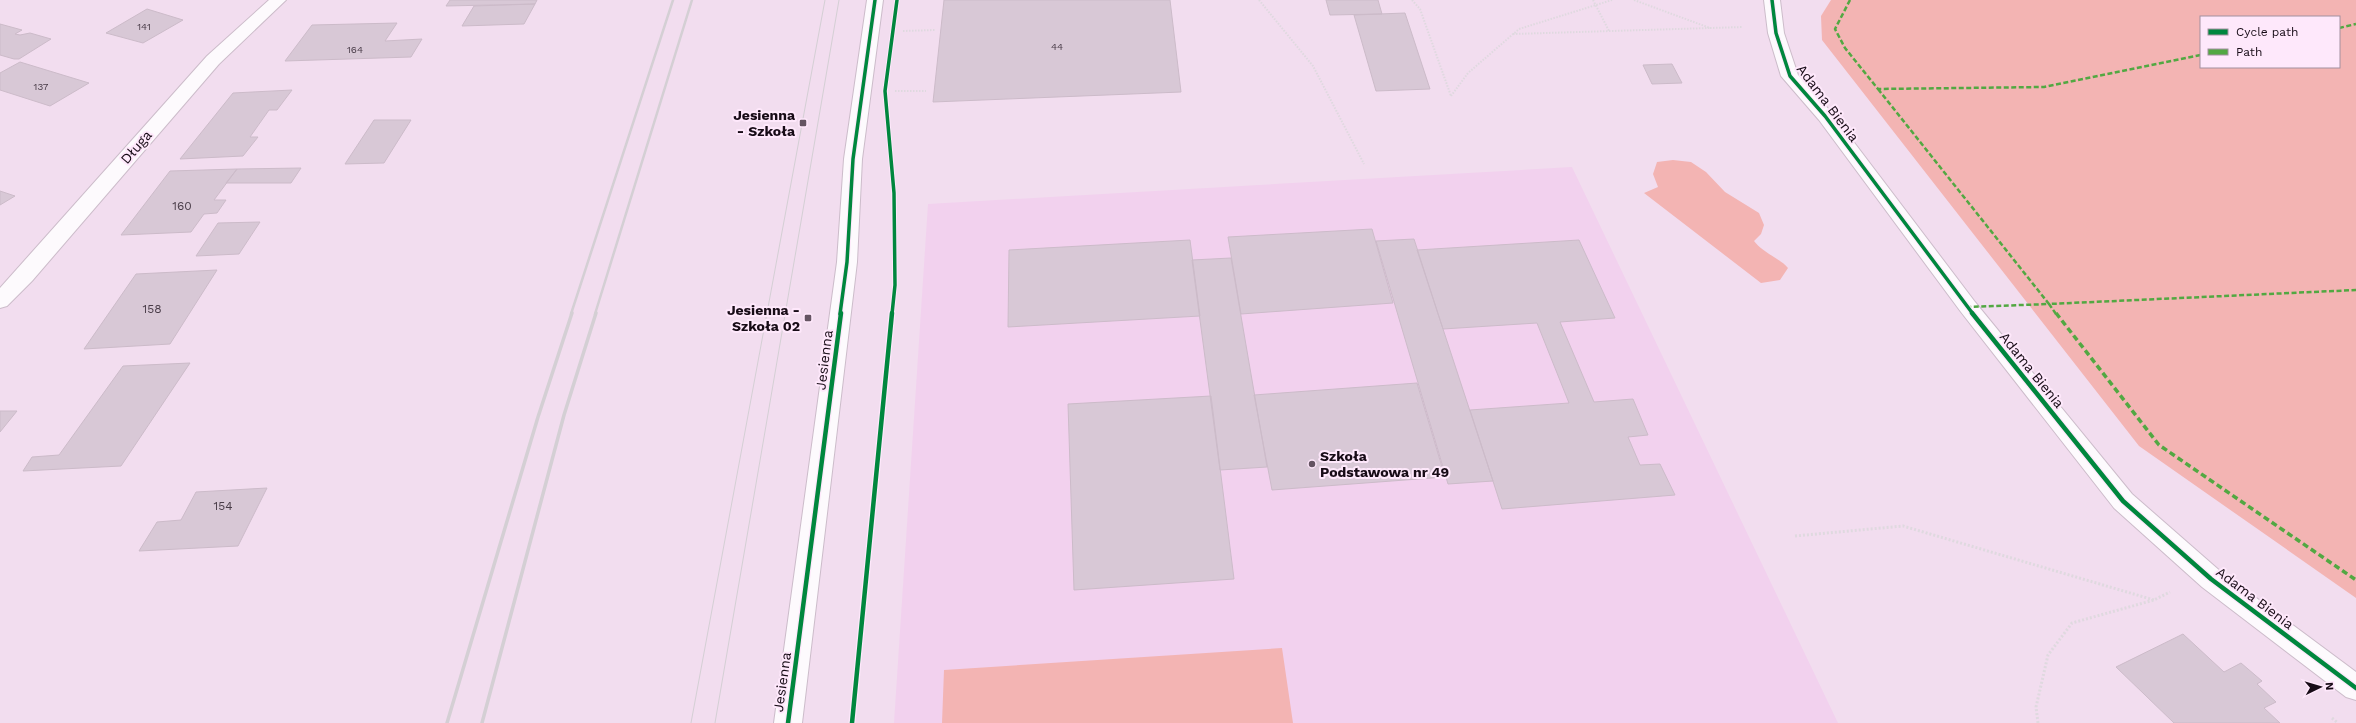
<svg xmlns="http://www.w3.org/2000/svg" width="2356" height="723" font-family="'Work Sans',sans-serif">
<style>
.built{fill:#f2d1ee}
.green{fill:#f3b4b3;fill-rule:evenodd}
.building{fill:#d8c8d6;stroke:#ccbbc9}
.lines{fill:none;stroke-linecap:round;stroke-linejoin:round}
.minor-casing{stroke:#ccbcca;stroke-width:2}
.path-far1{stroke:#dfd9df;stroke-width:2;stroke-dasharray:1.5 1.5;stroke-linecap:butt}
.path{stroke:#dfd9df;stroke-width:3;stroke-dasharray:2 2;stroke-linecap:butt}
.minor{fill:#fdfafd;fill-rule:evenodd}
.tram{stroke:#d4cfd4;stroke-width:1}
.rail-far1{stroke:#d4cfd4;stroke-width:2.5}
.rail{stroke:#d4cfd4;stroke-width:3.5}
.quiet-far1{stroke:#52a842;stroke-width:2.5;stroke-dasharray:5 2.5;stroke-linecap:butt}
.quiet{stroke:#52a842;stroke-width:3.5;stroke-dasharray:6 3.5;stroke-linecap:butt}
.cycleway-far1-casing{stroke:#fee8fb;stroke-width:5.5}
.cycleway-casing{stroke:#fee8fb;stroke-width:7}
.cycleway-far1{stroke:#00873e;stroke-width:3.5}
.cycleway{stroke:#00873e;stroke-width:4.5}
.poi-dot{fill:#645462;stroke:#fee8fb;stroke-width:1.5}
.labels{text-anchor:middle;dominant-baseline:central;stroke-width:4;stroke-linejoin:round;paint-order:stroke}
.far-number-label{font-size:10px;fill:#493c48}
.number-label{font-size:12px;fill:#493c48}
.street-label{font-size:14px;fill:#170b16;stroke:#fee8fb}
.poi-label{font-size:14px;font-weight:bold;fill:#170b16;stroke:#fee8fb;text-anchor:end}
</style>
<rect width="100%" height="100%" fill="#f2ddef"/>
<!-- built -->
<path class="built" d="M1572 167 1838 723H894L928 204Z"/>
<!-- green -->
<path class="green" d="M1831 0H2356V598L2139 446 1822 40 1821 16ZM2201 17H2339V67H2201Z
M1673 160 1691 162 1706 172 1725 192 1759 213 1764 225 1761 234 1754 241C1763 253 1778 257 1788 268L1780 280 1761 283 1644 193 1658 187 1653 174 1657 162Z
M1282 648 1293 723H942L944 670Z"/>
<!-- building -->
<path class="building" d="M450 0H537L535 4 446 6Z
M944 0H1170L1181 92 933 102Z
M1326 0H1378L1382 14 1330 15Z
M535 4 524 24 462 26 474 6Z
M147 9 183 20 143 43 106 33Z
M1405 13 1430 89 1376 91 1354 15Z
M397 23 385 41 422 39 411 57 285 61 312 25Z
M0 24 22 30 15 34 20 35 30 33 51 39 19 59H14L0 55Z
M20 62 89 83 50 106 0 90V73Z
M1672 64 1682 83 1652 84 1643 65Z
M292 90 277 110H269L250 137H258L243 156 180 159 233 93Z
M374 120H411L384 163 345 164Z
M301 168 291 183H226L237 169Z
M237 169 214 200H226L217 213 204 214 191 232 121 235 170 171Z
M0 191 15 196 0 205Z
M260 222 239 254 196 256 218 223Z
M1372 229 1393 303 1241 314 1228 237Z
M1414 239 1443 329 1493 481 1448 484 1376 241Z
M1190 240 1200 316 1008 327 1009 250Z
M1579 240 1615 318 1560 322 1594 402 1633 399 1648 435 1628 437 1640 465 1660 464 1675 495 1502 509 1470 410 1569 403 1537 323 1443 329 1417 250Z
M1231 258 1267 467 1220 470 1192 260Z
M217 270 170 344 84 349 136 274Z
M190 363 121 466 23 471 32 457 59 455 123 366Z
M1417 383 1445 477 1272 490 1254 395Z
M1211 396 1234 579 1074 590 1068 404Z
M0 411H17L0 432Z
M267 488 238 546 139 551 157 522 181 520 196 492Z
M2183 634 2224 672 2241 663 2262 681 2257 684 2276 702 2264 708 2280 723H2174L2116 667Z"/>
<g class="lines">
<defs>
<path id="minor" d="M269 0H286L219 64 32 281 7 306 0 308V288L207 56Z
M867 0H883L862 159 857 262 802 723H774L837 262 844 159Z
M1764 0H1780L1784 33 1798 75 1831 112 1975 302 2132 494 2220 571 2356 672V700L2346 697 2202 587 2114 508 1961 312 1819 120 1781 76 1768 33Z"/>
</defs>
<!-- minor casing -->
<use href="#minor" class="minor-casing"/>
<!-- path-far1 -->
<path class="path-far1" d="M1259 0 1313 66 1364 164
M1412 0 1420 9 1451 96
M1593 0 1609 31
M1634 0 1710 28 1743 27
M903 31 935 30
M1513 34 1710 28
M895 91H926
M1451 96 1468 73 1519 29 1612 0"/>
<!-- path -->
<path class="path" d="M1795 536 1903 526 2154 600
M2332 718 2338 723
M2038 723 2036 707 2048 655 2072 623 2154 600 2170 592"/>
<!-- minor -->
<use href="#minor" class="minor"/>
<!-- tram -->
<path class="tram" d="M691 723 825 0
M715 723 839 0"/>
<!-- rail-far1 -->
<path class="rail-far1" d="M571 314 673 0
M595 314 692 0"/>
<!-- rail -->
<path class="rail" d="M447 723 538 417 572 313
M482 723 564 415 596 313"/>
<!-- quiet-far1 -->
<path class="quiet-far1" d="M1850 0 1835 29 1845 48 1878 89 2044 87 2201 55
M2339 28 2356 24
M1878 89 2049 304 1968 307
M2056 314 2049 304 2356 290"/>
<!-- quiet -->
<path class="quiet" d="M2056 313 2159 445 2356 580"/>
<defs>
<path id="cycleway-far1" d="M1772 0 1776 33 1790 76 1825 116 1973 314
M840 314 847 262 853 159 875 0
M892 314 895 285 894 193 885 91 897 0"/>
<path id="cycleway" d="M1972 313 2123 501 2211 579 2356 688
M788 723 841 313
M852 723 892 313"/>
</defs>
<!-- cycleway-far1 casing -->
<use href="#cycleway-far1" class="cycleway-far1-casing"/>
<!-- cycleway casing -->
<use href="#cycleway" class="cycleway-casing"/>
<!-- cycleway-far1 -->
<use href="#cycleway-far1" class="cycleway-far1"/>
<!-- cycleway -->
<use href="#cycleway" class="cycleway"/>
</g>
<!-- markers -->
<g class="poi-dot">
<rect x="799" y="119" width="8" height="8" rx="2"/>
<rect x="804" y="314" width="8" height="8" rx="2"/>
<circle cx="1312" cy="464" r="4"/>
</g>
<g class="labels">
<!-- far-number labels -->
<g class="far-number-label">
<text x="144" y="26">141</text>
<text x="1057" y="46">44</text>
<text x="355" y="49">164</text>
<text x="41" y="86">137</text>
</g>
<!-- number labels -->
<g class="number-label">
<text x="182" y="206">160</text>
<text x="152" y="309">158</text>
<text x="223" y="506">154</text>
</g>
<!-- street labels -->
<g class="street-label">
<text transform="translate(1828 103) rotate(53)">Adama Bienia</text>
<text transform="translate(136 147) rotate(-49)">Długa</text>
<text transform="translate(824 360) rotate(-83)">Jesienna</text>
<text transform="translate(2032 370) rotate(51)">Adama Bienia</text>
<text transform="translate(2255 598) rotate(37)">Adama Bienia</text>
<text transform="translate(782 682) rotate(-82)">Jesienna</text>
</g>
<!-- poi labels -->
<g class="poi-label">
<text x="795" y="115">Jesienna<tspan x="795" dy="16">- Szkoła</tspan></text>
<text x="800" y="310">Jesienna -<tspan x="800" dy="16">Szkoła 02</tspan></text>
<text x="1320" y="456" text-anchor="start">Szkoła<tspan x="1320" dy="16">Podstawowa nr 49</tspan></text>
</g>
</g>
<!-- legend -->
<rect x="2200" y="16" width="140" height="52" fill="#fee8fb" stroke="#a2909f"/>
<rect x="2208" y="29" width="20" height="6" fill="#00873e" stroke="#a2909f"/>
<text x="2236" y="36" font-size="12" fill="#170b16">Cycle path</text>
<rect x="2208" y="49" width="20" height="6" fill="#52a842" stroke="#a2909f"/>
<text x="2236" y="56" font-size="12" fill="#170b16">Path</text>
<!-- north arrow -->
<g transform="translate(2320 687) rotate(85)" stroke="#fee8fb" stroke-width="3" paint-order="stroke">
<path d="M0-3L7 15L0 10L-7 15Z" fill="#170b16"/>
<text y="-6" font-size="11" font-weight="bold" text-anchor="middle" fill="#170b16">N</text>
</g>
</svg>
